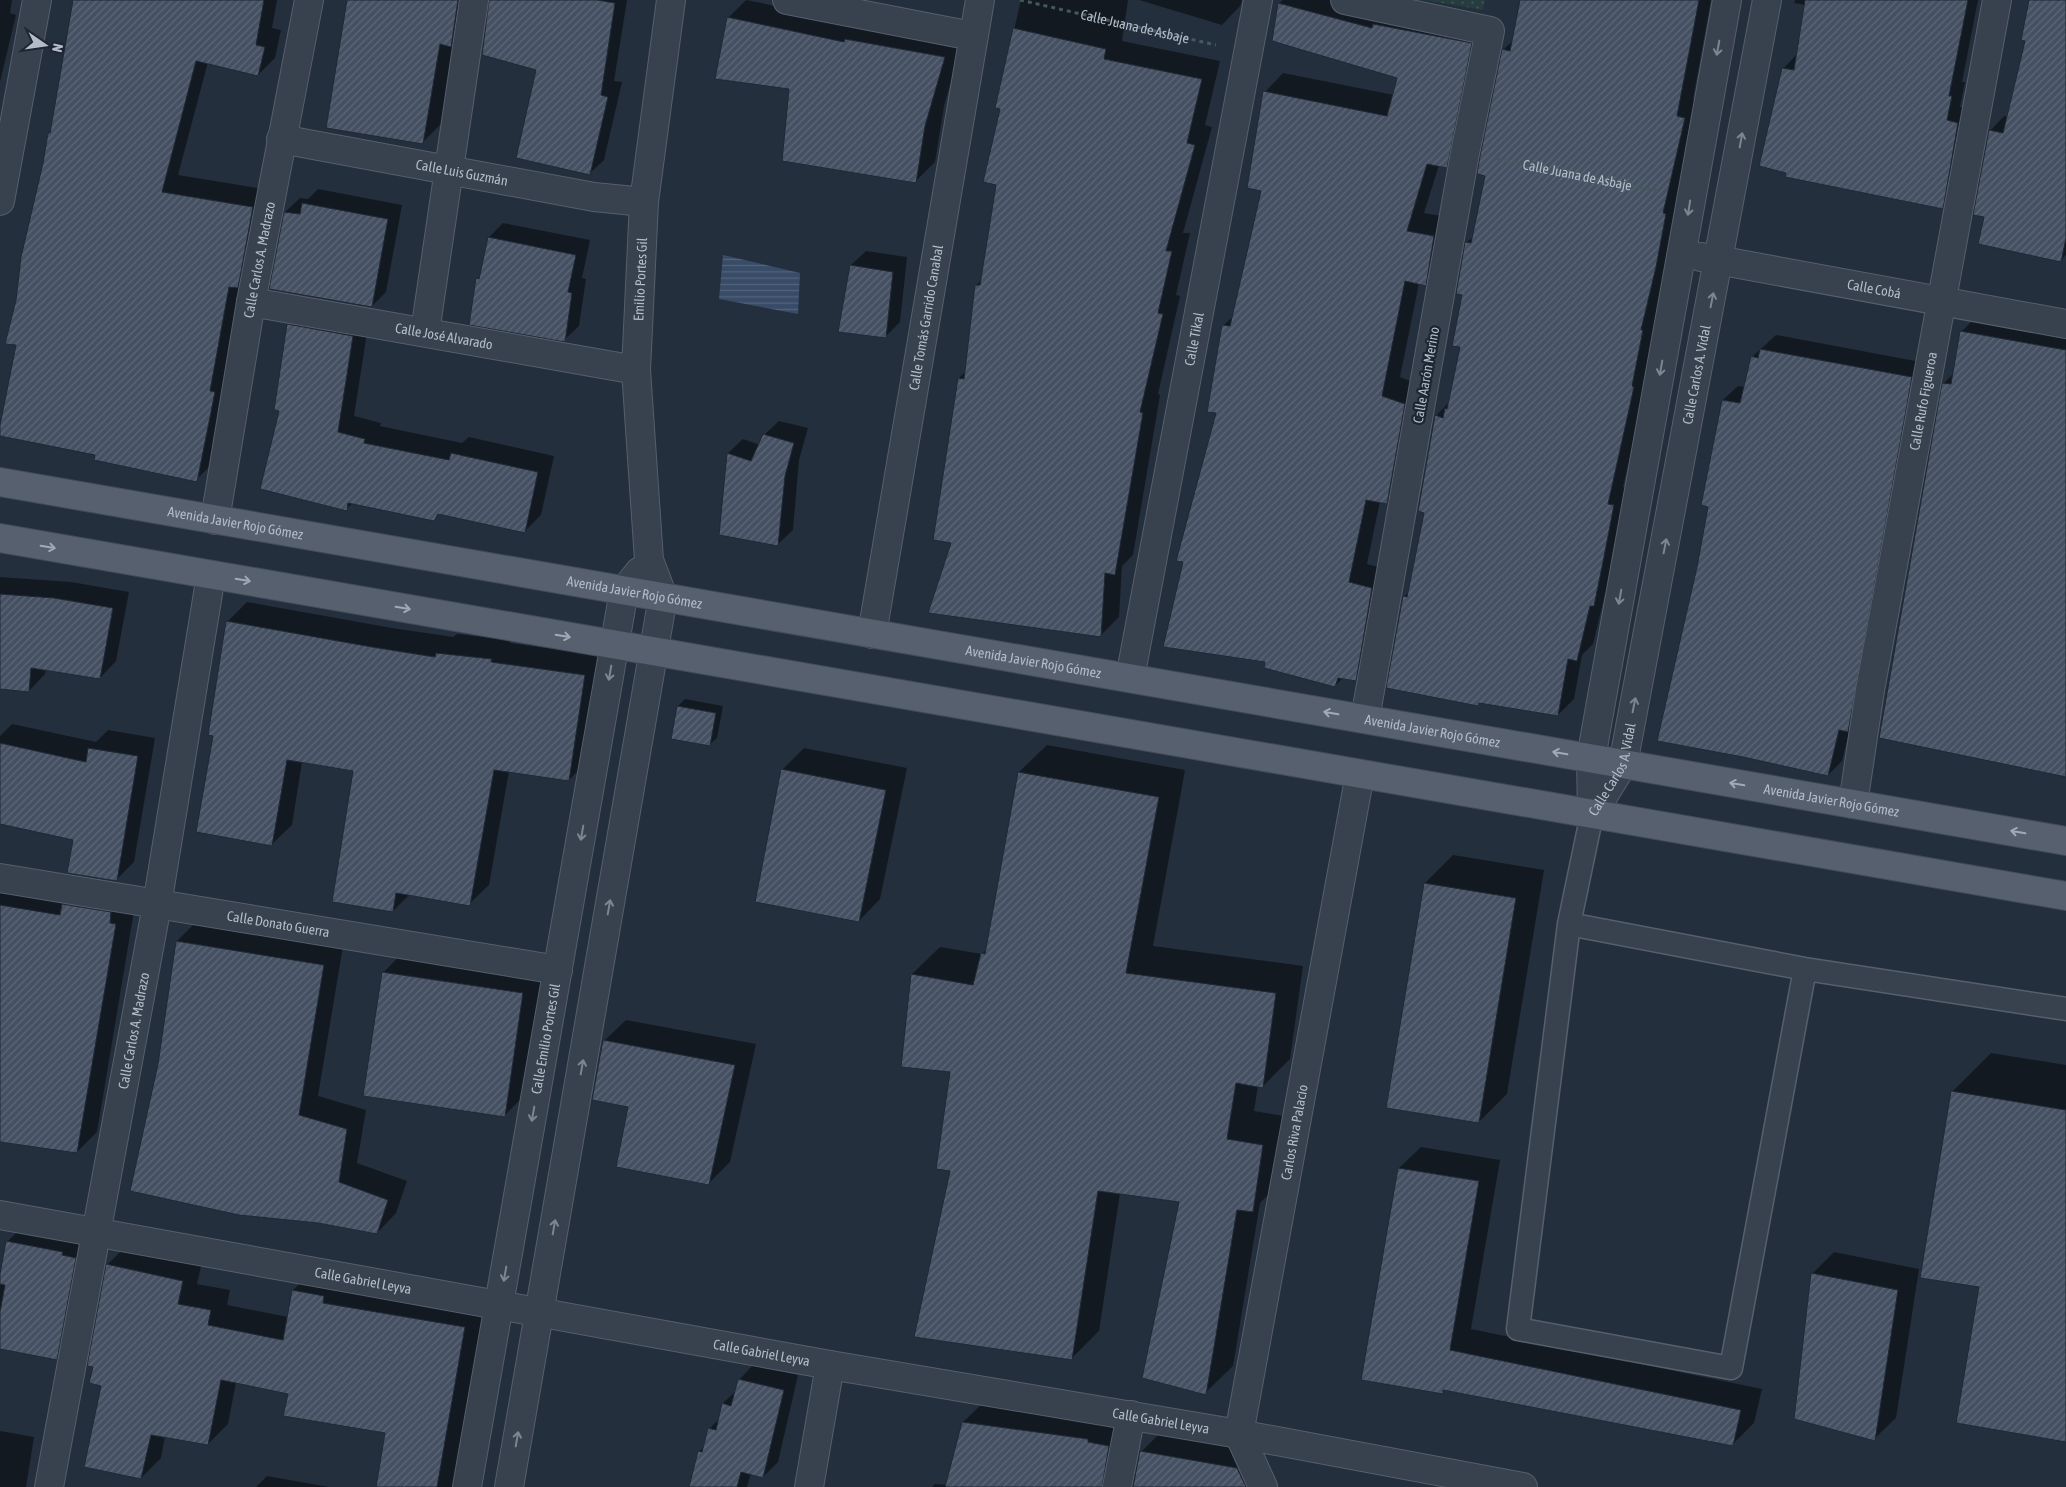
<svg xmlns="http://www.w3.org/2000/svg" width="2066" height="1487" font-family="'Asap Condensed',sans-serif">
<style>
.park{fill:url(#park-dots)}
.water{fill:url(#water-rules)}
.shadow{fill:#0007}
.building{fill:url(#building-hatch);stroke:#1f2835}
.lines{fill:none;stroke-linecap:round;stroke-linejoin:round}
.service-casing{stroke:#565f6c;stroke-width:25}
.pedestrian-casing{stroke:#565f6c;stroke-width:30}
.minor-casing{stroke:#565f6c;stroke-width:30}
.primary-casing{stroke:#414a57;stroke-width:30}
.path{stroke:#44595c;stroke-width:3;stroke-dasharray:4 4;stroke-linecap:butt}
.service{stroke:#38414e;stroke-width:22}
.pedestrian{stroke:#38414e;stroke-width:28}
.minor{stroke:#38414e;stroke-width:28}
.primary{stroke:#56606e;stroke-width:28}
.oneway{stroke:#7c8592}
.oneway2{stroke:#a1aab7}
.labels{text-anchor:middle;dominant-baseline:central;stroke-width:4.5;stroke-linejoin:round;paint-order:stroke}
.street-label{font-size:14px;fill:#b4bcc9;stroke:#1d2633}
</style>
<defs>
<pattern id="park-dots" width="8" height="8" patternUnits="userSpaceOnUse" patternTransform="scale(1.25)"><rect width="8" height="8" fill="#263c3f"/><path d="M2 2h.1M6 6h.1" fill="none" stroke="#435659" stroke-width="1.8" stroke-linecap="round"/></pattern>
<pattern id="water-rules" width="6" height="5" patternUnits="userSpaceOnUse" patternTransform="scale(1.25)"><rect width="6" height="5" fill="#394c67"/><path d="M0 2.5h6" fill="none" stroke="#53647b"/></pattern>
<pattern id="building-hatch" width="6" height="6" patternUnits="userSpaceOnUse" patternTransform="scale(1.25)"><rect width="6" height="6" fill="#455162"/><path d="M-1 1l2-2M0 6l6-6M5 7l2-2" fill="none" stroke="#5d6877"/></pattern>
</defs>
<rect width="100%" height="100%" fill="#242f3e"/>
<!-- park -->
<path class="park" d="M1425 0H1485L1483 10Z"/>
<!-- water -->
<path class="water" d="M723 255 800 273 798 314 719 299Z"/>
<!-- shadow -->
<path class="shadow" d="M0 0H12L10 13 16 15 0 82Z
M75 0H277L272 28 281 30 275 58 258 75 208 62 178 175 270 190 213 463 196 480 96 454 0 435 17 344V300L49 133 52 130Z
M349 0H476L444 121 422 143Z
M490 0H627L614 81 622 82 604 160 589 174 537 69Z
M746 0 863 23 963 38 944 106 935 162 915 182 791 88 728 18Z
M1021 0H1128L1122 41 1220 61 1205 125 1212 127 1183 233H1190L1176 295 1180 296 1158 394 1160 395 1133 555 1122 566 1119 617 1100 636 953 542 959 378 966 371 976 285 982 280 997 184 1001 108 996 107Z
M1139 0H1242L1240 6 1222 25Z
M1283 0H1355L1489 25 1465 148 1446 166 1439 165 1424 213 1452 218 1444 266 1425 285 1419 283 1400 377 1423 386 1405 484 1387 503 1380 501 1367 564 1390 570 1374 661 1355 680 1343 678 1335 686 1218 412 1223 326 1234 315 1263 190 1265 92 1283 73 1394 95 1398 77 1273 40 1279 3Z
M1521 0H1711L1693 99 1701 102 1672 249 1657 313 1658 314 1650 371 1623 487 1630 489 1610 589 1605 594 1593 644 1582 655 1574 699 1558 715 1480 702 1478 705 1404 597 1409 591 1426 512 1436 416 1449 402 1461 346 1466 243 1474 236 1487 175 1503 50 1514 40Z
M1795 0H1978L1962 82H1965L1960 107 1972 109 1956 193 1942 207 1783 69 1797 54 1806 5 1794 3Z
M2030 0H2066V255L2060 261 1985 217 1990 131 2004 116 2008 117 2026 40Z
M318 189 402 205 386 292 372 306 285 212 300 198 308 199Z
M503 223 590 240 582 278 586 279 579 326 564 340 477 279 481 275 489 237Z
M866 251 907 257 900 322 886 336 851 265Z
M305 308 369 320 354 416 381 423 380 426 462 443 469 437 554 456 541 515 524 532 440 513 433 519 353 503 346 509 281 410 288 325Z
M1977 316 2066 332V776L1944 383 1954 373 1962 331Z
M1776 335 1926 363 1862 716 1850 728 1842 761 1828 775 1698 567 1709 506 1723 400 1738 386 1745 387 1752 357Z
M779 421 808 428 799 460 793 530 778 544 720 534 728 453 743 439 760 445 764 435Z
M0 577 71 582 129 592 116 661 100 678 46 669 45 674 29 691 0 688Z
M247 602 392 628 453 637 457 634 511 640 510 643 604 656 589 760 569 780 509 771 489 885 469 904 410 894 393 911 354 770 302 762 292 825 272 844 214 735 227 622Z
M685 699 723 706 717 738 710 744 678 706Z
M12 724 96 742 108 730 155 738 134 862 116 880 74 839 0 823V736Z
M1047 745 1185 770 1153 946 1303 966 1290 1059 1263 1086 1258 1085 1254 1111 1290 1117 1280 1183 1260 1203 1233 1366 1205 1393 1180 1201 1120 1193 1099 1331 1071 1359 951 1170V1071L912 974 940 947 982 954 987 949 1019 772Z
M804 748 907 768 880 899 859 921 782 770Z
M1453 855 1544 870 1507 1094 1479 1122 1425 883Z
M0 883 135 905 97 1132 77 1152 0 1140Z
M196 922 343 946 318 1096 366 1110 357 1163 407 1181 396 1213 377 1233 159 1064 177 941Z
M404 951 544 972 526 1094 504 1116 383 973Z
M626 1020 756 1044 730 1162 709 1183 629 1106 604 1041Z
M1991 1053 2066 1065V1441L1980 1286 1952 1092Z
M1421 1147 1500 1160 1471 1329 1762 1389 1754 1423 1732 1445 1446 1389 1442 1393 1363 1379 1399 1168Z
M20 1229 88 1245 69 1346 56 1359 0 1348V1282L7 1242Z
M127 1245 202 1262 197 1284 230 1290 227 1305 288 1317 293 1290 313 1271 484 1308 453 1487H377L387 1432 290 1393 236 1382 228 1424 208 1444 165 1436 161 1458 141 1478 94 1366 107 1265Z
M1834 1252 1919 1269 1896 1418 1874 1439 1812 1274Z
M753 1365 798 1375 778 1462 763 1477 751 1473 747 1487H690L699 1452 705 1445 709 1429 720 1418 723 1403 736 1391 739 1380Z
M990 1396 1114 1413 1133 1472 1136 1474 1141 1452 1168 1425 1244 1438 1266 1487H932L935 1484 947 1485 963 1422Z
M0 1431 34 1437 26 1487H0Z
M267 1476 329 1487H256Z"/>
<!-- building -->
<path class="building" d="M73 0H264L256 45 265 47 258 76 196 61 162 192 253 207 238 288 229 287 210 391 215 392 197 482 94 460 95 455 0 436V425L16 345 5 344 16 300 21 257 43 163 48 133H50Z
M347 0H458L451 47 440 44 423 144 326 128Z
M489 0H597L615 3 601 95 608 97 590 175 516 158 536 70 482 55Z
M1520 0H1699L1677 116 1685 118 1663 213 1666 214 1656 267 1641 330H1643L1632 386 1634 387 1608 504 1614 505 1604 557 1594 606H1590L1577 661 1568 659 1558 716 1479 703 1478 706 1386 688 1403 596 1407 597 1424 513 1418 511 1435 415 1443 418 1445 408 1447 409 1460 347 1452 346 1462 295 1456 294 1465 242 1471 243 1485 176 1477 174 1480 156 1502 49 1510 51Z
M1805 0H1968L1949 96H1952L1947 120 1958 123 1943 209 1785 177 1786 173 1759 166 1782 68 1794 70Z
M2029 0H2066V238L2061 262 1978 244 1984 217 1973 215 1989 130 2003 133 2025 41 2021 40Z
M1278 3 1372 28 1373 24 1472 43 1447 168 1427 164 1407 231 1434 236 1426 286 1405 281 1382 396 1405 404 1387 504 1366 500 1349 582 1372 588 1356 681 1338 678 1335 687 1264 668 1265 662 1163 647 1183 562 1176 561 1216 413 1207 412 1222 325 1230 326 1261 191 1247 188 1263 91 1387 116 1397 78 1272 41Z
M727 17 844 42 845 39 945 57 925 126 916 183 782 161 789 89 715 79Z
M1013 28 1106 49 1104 59 1202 79 1187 143 1195 145 1166 251H1172L1158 313 1163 314 1140 412 1143 413 1115 575 1105 573 1101 637 928 613 951 543 933 540 958 378 964 379 975 285H980L996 185 983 182 1000 109 995 108Z
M302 203 388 219 372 307 269 289 284 212 300 214Z
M488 237 576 255 568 292 572 293 565 342 469 325 476 278 479 279Z
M850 265 893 272 886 338 838 332Z
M287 324 353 336 338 432 365 439 364 443 449 460 451 453 538 472 525 533 438 514 434 521 348 503 347 511 260 489 279 411 274 410Z
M1960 331 2066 350V777L1879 738 1942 383 1951 384Z
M1760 349 1912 377 1848 732 1839 730 1828 776 1743 757 1657 741 1697 567 1708 507 1701 505 1722 400 1740 403 1751 356 1758 358Z
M763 434 794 443 785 476 778 546 719 535 727 453 751 461Z
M0 594 54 598 113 608 100 679 31 668 29 692 0 689Z
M226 621 372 647 435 657 436 653 492 659 491 662 585 675 569 781 494 770 470 906 396 893 393 912 332 902 353 771 287 760 272 846 196 832 213 736 208 735Z
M677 706 716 713 710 746 671 739Z
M0 743 86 762 88 748 138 756 117 881 67 873 73 840 0 824Z
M781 769 886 790 859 922 755 902Z
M1018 772 1159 797 1126 973 1276 993 1263 1088 1236 1083 1227 1139 1263 1145 1253 1212 1237 1210 1206 1395 1142 1378 1179 1202 1098 1191 1072 1360 914 1337 950 1171 936 1169 950 1072 901 1067 911 974 973 985 981 953 985 954Z
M1424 883 1516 898 1479 1123 1386 1108Z
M62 904 111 912 110 923 116 924 77 1153 0 1142V905L60 915Z
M176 941 324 965 299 1115 347 1129 339 1182 388 1200 377 1234 318 1223 239 1215 130 1191 158 1064Z
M382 972 523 993 505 1117 363 1096Z
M603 1040 735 1065 709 1185 616 1167 628 1107 592 1100Z
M1951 1091 2066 1110V1442L1956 1423 1979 1287 1920 1278Z
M1398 1168 1479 1181 1450 1350 1741 1410 1733 1446 1443 1390V1394L1361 1380Z
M6 1241 63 1252 62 1255 76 1258 57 1360 0 1349V1312L5 1285 0 1284V1274Z
M106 1264 183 1281 178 1304 211 1310 208 1325 283 1340 292 1290 324 1296 323 1303 465 1327 437 1487H376L385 1433 283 1416 288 1394 221 1380 208 1445 151 1435 141 1479 84 1467 101 1386 89 1383 93 1367 87 1366Z
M1811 1273 1898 1290 1875 1441 1794 1419Z
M738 1379 784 1390 763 1478 741 1472 737 1487H689L698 1451 702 1452 708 1428 716 1430 722 1403 731 1406Z
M962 1422 1088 1439V1442L1109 1446 1102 1487H945Z
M1140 1451 1237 1468 1246 1487H1133Z"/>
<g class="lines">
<defs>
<path id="service" d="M1592 814 1569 924 1518 1329 1731 1368 1805 969
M1569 924 1805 969 2066 1009"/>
<g id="pedestrian">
<path id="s3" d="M281 139 594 197 644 202"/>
<path id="s4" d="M251 302 636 370"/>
<path d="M425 332 474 0"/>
</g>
<g id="minor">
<path d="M787 0 972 36"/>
<path d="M1345 0 1490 31 1465 153 1365 719"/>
<path d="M0 201 37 0"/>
<path id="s5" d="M1701 257 2066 324"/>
<path id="s6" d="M215 520 251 302 309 0"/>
<path id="s7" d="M872 634 980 0"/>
<path id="s8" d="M1130 678 1258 0"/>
<path id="s9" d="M1853 804 1870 690 1997 0"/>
<path id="s10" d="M1592 814 1623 764 1767 0"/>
<path d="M1592 814 1591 758 1727 0"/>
<path id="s11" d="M0 878 558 970"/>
<path id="s12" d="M0 1215 830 1365 1239 1434 1523 1487"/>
<path id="s13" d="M49 1487 157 905 211 575"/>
<path id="s14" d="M467 1487 624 591 639 572"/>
<path id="s15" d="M509 1487 663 597 649 560 636 370 644 202 671 0"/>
<path d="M809 1487 830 1365"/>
<path d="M1117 1487 1131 1415"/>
<path id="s16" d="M1263 1487 1239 1434 1360 774"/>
</g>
<g id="primary">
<path id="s17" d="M0 482 2066 841"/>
<path d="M0 538 2066 896"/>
</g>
</defs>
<!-- service casing -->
<use href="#service" class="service-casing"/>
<!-- pedestrian casing -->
<use href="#pedestrian" class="pedestrian-casing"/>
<!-- minor casing -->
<use href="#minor" class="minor-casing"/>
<!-- primary casing -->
<use href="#primary" class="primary-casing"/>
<!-- path -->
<g class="path">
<path id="s1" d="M1020 0 1216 45"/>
<path id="s2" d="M1497 159 1658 191"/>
</g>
<!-- service -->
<use href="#service" class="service"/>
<!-- pedestrian -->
<use href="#pedestrian" class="pedestrian"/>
<!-- minor -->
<use href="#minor" class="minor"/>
<!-- primary -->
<use href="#primary" class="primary"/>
</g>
<!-- one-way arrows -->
<defs><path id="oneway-shaft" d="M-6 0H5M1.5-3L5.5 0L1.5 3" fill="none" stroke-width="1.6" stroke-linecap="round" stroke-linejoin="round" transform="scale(1.25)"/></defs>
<g class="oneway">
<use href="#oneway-shaft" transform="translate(1718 48) rotate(100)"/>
<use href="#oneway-shaft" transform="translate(1741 140) rotate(-80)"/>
<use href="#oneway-shaft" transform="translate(1689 208) rotate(99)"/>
<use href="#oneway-shaft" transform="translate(1712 300) rotate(-79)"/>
<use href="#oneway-shaft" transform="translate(1661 368) rotate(100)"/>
<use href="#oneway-shaft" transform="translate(1665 546) rotate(-79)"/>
<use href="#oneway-shaft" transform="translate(1620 597) rotate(100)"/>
<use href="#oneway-shaft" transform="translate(610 673) rotate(100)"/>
<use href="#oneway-shaft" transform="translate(1634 705) rotate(-79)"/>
<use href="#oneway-shaft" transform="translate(582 833) rotate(100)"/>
<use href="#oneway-shaft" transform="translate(609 907) rotate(-80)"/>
<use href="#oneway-shaft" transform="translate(582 1067) rotate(-80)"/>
<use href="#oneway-shaft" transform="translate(533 1114) rotate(100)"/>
<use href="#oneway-shaft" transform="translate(554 1227) rotate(-80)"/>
<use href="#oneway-shaft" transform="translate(505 1274) rotate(100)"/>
<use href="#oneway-shaft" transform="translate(517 1439) rotate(-80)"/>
</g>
<g class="oneway2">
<use href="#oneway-shaft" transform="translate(48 547) rotate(10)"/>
<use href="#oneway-shaft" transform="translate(243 580) rotate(10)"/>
<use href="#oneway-shaft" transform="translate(403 608) rotate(10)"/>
<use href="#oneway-shaft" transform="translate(563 636) rotate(10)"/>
<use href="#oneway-shaft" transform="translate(1331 713) rotate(-170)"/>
<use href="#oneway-shaft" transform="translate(1560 753) rotate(-170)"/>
<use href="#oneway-shaft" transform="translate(1737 784) rotate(-170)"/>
<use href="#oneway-shaft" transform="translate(2018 832) rotate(-170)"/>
</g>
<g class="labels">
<!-- street labels -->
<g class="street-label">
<text stroke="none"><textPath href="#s1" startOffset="118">Calle Juana de Asbaje</textPath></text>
<text stroke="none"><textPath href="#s3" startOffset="184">Calle Luis Guzmán</textPath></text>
<text stroke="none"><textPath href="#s2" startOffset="82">Calle Juana de Asbaje</textPath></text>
<text stroke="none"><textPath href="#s6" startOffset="264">Calle Carlos A. Madrazo</textPath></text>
<text stroke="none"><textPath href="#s15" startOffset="1224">Emilio Portes Gil</textPath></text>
<text stroke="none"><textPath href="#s5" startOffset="176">Calle Cobá</textPath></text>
<text stroke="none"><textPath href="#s7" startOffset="321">Calle Tomás Garrido Canabal</textPath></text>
<text stroke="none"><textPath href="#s4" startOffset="196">Calle José Alvarado</textPath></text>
<text stroke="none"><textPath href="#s8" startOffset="345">Calle Tikal</textPath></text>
<text transform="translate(1426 375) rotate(-80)">Calle Aarón Merino</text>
<text stroke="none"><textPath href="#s10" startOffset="455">Calle Carlos A. Vidal</textPath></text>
<text stroke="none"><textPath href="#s9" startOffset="409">Calle Rufo Figueroa</textPath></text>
<text stroke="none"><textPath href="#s17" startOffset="239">Avenida Javier Rojo Gómez</textPath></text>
<text stroke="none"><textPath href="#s17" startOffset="644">Avenida Javier Rojo Gómez</textPath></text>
<text stroke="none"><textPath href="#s17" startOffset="1049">Avenida Javier Rojo Gómez</textPath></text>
<text stroke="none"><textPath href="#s17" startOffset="1454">Avenida Javier Rojo Gómez</textPath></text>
<text stroke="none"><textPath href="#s10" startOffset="50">Calle Carlos A. Vidal</textPath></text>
<text stroke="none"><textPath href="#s17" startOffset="1859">Avenida Javier Rojo Gómez</textPath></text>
<text stroke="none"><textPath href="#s11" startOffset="282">Calle Donato Guerra</textPath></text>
<text stroke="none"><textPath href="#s13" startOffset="464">Calle Carlos A. Madrazo</textPath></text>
<text stroke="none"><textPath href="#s14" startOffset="455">Calle Emilio Portes Gil</textPath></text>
<text stroke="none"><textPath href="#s16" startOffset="365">Carlos Riva Palacio</textPath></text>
<text stroke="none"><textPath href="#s12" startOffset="369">Calle Gabriel Leyva</textPath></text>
<text stroke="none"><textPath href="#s12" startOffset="774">Calle Gabriel Leyva</textPath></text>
<text stroke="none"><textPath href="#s12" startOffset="1179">Calle Gabriel Leyva</textPath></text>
</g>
</g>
<!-- north arrow -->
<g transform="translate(45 45) rotate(103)" stroke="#1d2633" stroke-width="4" paint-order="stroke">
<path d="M0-4L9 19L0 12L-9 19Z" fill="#b4bcc9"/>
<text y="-8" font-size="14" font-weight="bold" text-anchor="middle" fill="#b4bcc9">N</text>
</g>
</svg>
